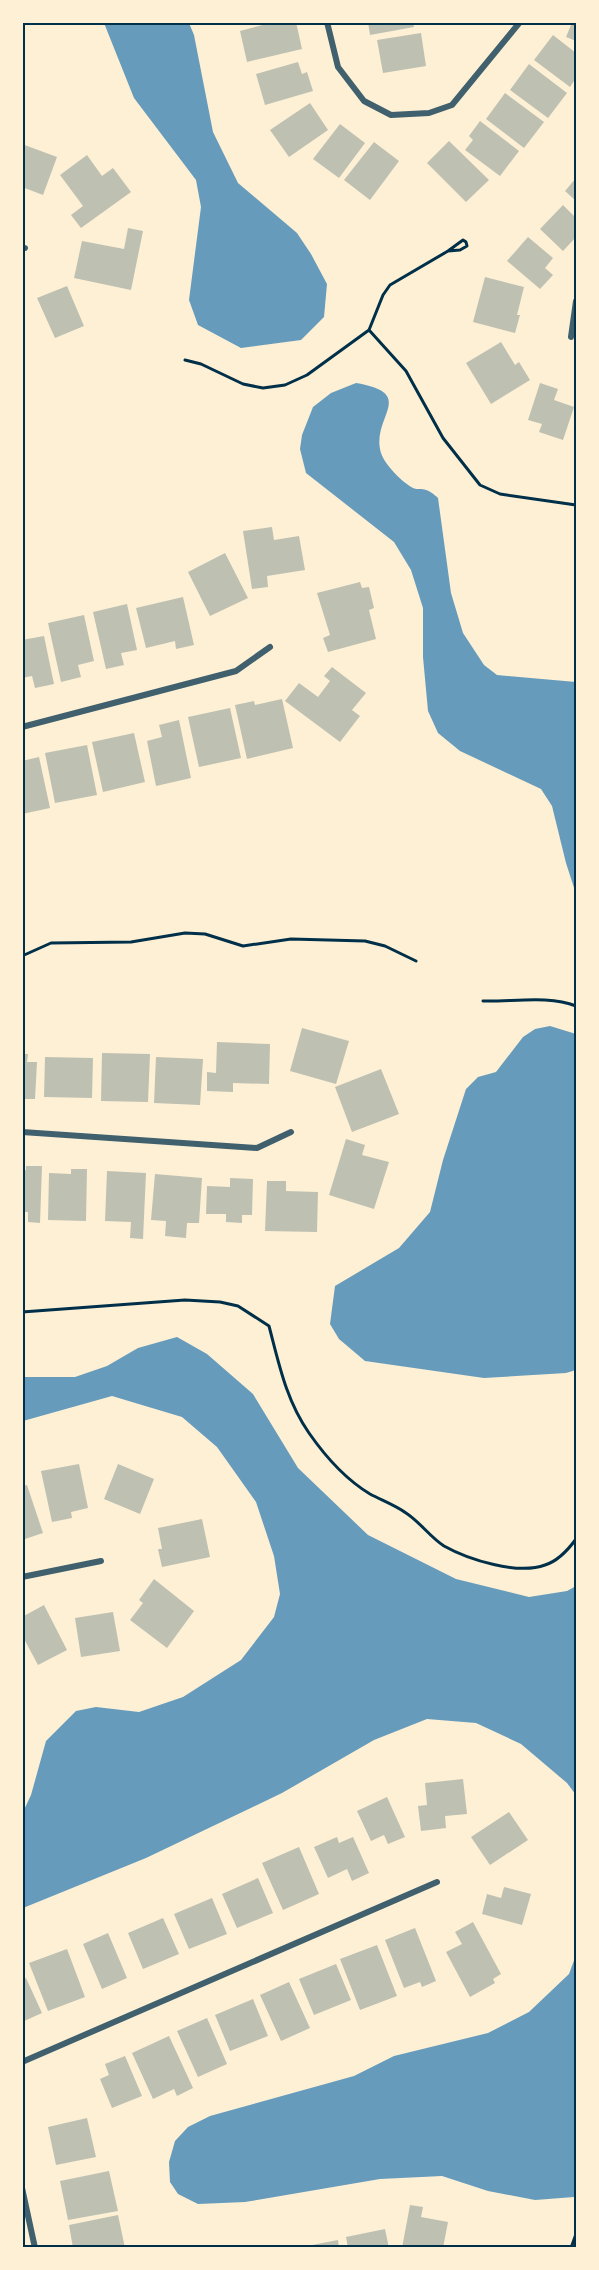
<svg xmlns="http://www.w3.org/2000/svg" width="599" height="2270" font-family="'Archivo Narrow',sans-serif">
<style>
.water{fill:#669bbc}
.building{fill:#bec0b2}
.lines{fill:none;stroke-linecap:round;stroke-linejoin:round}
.path{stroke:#003049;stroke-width:3}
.minor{stroke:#3f606c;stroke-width:6}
.neatline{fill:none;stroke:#003049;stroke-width:2}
</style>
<rect width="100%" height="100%" fill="#fdf0d5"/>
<!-- water -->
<path class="water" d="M104 23H189L194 35 213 132 238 183 297 233 311 254 327 284 324 317 301 340 241 348 198 325 189 300 201 207 196 180 134 98Z
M356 383C419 394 370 417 381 453 385 465 402 482 413 488 417 490 422 488 426 490 430 491 435 495 438 498L451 593 463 633 484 665 497 675 576 682V894L566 863 552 806 541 789 460 751 438 733 428 711 423 657V608L411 570 394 542 306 473 300 449 302 435 313 407 331 393Z
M550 1026 576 1034V1370L566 1373 484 1378 365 1361 339 1339 330 1324 335 1286 399 1248 430 1212 443 1160 466 1089 478 1077 496 1072 523 1037 535 1029Z
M177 1337 207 1354 253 1394 298 1468 368 1535 456 1579 529 1597 567 1591 576 1586V1795L567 1783 521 1744 476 1723 427 1719 374 1740 282 1793 146 1858 23 1908V1812L31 1795 46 1741 76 1711 96 1707 139 1712 183 1697 241 1660 274 1617 280 1594 274 1556 256 1502 217 1447 182 1417 112 1396 23 1421V1377H75L107 1366 138 1348Z
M576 1955V2195L574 2197 535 2200 488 2191 442 2176 380 2179 245 2202 198 2204 178 2194 170 2182 169 2162 175 2141 188 2127 210 2116 354 2076 394 2056 488 2033 529 2012 569 1974Z"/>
<!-- building -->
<path class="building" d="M274 22H296L302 49 247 62 240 31Z
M368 22H413L414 27 370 35Z
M567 22H576V41L566 37 571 25Z
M421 33 426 66 383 73 377 40Z
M553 35 576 53V78L570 87 534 60Z
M298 62 302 74 307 72 313 91 265 105 256 74Z
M529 64 567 93 548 118 510 90Z
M505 93 544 122 524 148 486 119Z
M310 103 328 130 289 157 270 130Z
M480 121 519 151 500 176 465 150 473 140 469 136Z
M340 124 365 143 339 178 313 159Z
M449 141 489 180 466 202 427 163Z
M374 142 399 161 370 200 344 180Z
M22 144 57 157 43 195 22 187Z
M87 155 102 176 113 168 131 192 81 228 71 215 83 206 60 175Z
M576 178V201L565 191Z
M563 205 576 218V237L563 251 540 229Z
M128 228 143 231 131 290 74 278 82 241 124 249Z
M528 237 553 258 545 268 553 275 540 289 507 261Z
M485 277 524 287 517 315H520L515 333 473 322Z
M67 286 84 326 55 338 37 298Z
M501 342 515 365 519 362 530 380 491 404 466 363Z
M540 383 558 389 554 400 574 407 563 440 539 432 542 424 528 420Z
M272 527 274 540 299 536 305 570 267 576 268 587 252 589 243 531Z
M225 553 248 598 210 616 188 572Z
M360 582 362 588 369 587 374 608 369 610 376 639 328 652 323 638 330 635 317 593Z
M183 597 194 645 176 649 175 641 146 648 136 608Z
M127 604 137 650 121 653 124 665 106 669 93 612Z
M84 615 94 661 78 665 81 677 61 682 48 623Z
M44 636 54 684 35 688 32 676 22 678V640Z
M332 667 366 693 352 710 360 716 340 742 285 701 299 683 318 697 330 681 324 676Z
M282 699 293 748 247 759 235 705 254 701 255 705Z
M230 708 241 758 199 767 188 717Z
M179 720 191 778 156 786 147 741 162 737 159 725Z
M134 733 145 782 103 792 92 742Z
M87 745 97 795 55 803 45 753Z
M39 757 50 808 22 814V761Z
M302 1028 349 1041 336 1084 290 1071Z
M217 1042 270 1044 269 1084 233 1083V1092L207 1091V1072L216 1073Z
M102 1053 150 1054 148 1102 101 1101Z
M22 1054H28L27 1062H37L35 1099H22Z
M45 1057 93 1058 92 1098 44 1097Z
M156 1057 203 1059 200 1105 154 1103Z
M381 1069 399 1114 352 1132 335 1087Z
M346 1139 365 1145 362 1155 389 1162 374 1209 329 1195Z
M26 1166H42L40 1223 28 1222V1212H22V1170H26Z
M71 1169H87L86 1221 48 1220 49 1173 71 1174Z
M107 1171 146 1173 143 1239 130 1238 131 1222 105 1221Z
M155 1174 202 1178 199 1223H187L186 1238 165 1236 166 1221 151 1220Z
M230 1178 253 1179 252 1215H242V1223L226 1222V1214H206L207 1186 230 1187Z
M267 1181H286V1191L318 1192 317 1232 265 1231Z
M79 1464 88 1508 71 1512 72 1518 52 1522 41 1471Z
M118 1464 154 1479 140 1514 104 1499Z
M27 1485 43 1533 22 1540V1486Z
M202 1519 210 1557 162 1567 158 1549H162L158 1528Z
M154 1579 194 1611 167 1648 130 1620 143 1603 139 1600Z
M44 1605 67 1650 38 1665 22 1635V1617Z
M113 1612 120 1651 81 1657 75 1618Z
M463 1779 467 1814 445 1816 446 1828 421 1831 418 1806 427 1805 425 1783Z
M387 1797 405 1837 388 1844 384 1835 371 1841 357 1811Z
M509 1812 528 1840 490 1865 471 1837Z
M337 1837 339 1843 353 1837 369 1873 352 1881 347 1869 328 1878 314 1847Z
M299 1847 319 1894 283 1910 262 1863Z
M258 1878 273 1913 237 1928 222 1894Z
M504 1887 531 1894 522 1925 482 1914 487 1894 501 1898Z
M212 1898 227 1934 189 1949 174 1914Z
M163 1918 179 1954 143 1969 128 1933Z
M473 1922 501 1974 493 1979 495 1983 470 1997 446 1952 462 1944 455 1932Z
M415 1928 436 1981 422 1987 420 1982 404 1988 385 1940Z
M108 1933 127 1978 102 1989 83 1944Z
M377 1945 397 1996 360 2010 340 1959Z
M67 1949 85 1997 48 2011 29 1963Z
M336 1964 351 2000 314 2015 299 1979Z
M26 1978 42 2013 22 2022V1980Z
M289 1982 310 2028 281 2041 260 1995Z
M253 1999 268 2036 230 2051 215 2015Z
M207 2018 227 2064 198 2077 177 2031Z
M169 2036 193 2088 177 2096 174 2089 153 2099 132 2053Z
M125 2056 142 2096 112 2108 100 2079 109 2075 105 2064Z
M87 2118 96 2157 56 2165 48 2127Z
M109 2171 118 2211 68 2220 60 2181Z
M410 2205 423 2207 421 2217 448 2222 443 2248H402Z
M118 2215 125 2248H73L69 2225Z
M385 2229 389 2248H348L346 2237Z
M338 2240 339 2248H307V2246Z"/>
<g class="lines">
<!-- path -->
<path class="path" d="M369 330 406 371 443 438 480 485 500 494 576 505
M185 360 201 364 243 384 263 388 285 385 307 375 369 330 383 295 390 285 448 251 460 250 467 246 466 242 463 240 448 251
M22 956 51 943 131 942 185 933 205 934 243 946 291 939 365 941 385 946 416 961
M483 1001C512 1002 549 995 576 1006
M22 1312 185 1300 220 1302 238 1306 269 1326C279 1364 286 1400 309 1433 325 1456 345 1479 370 1494 381 1500 395 1505 406 1513 420 1522 430 1537 444 1546 469 1560 518 1575 545 1565 558 1561 568 1550 576 1539
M571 2248 576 2234"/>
<!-- minor -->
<path class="minor" d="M327 22 338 67 364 101 391 115 429 113 452 105 520 22
M22 247 25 248
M571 337 576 301
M22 727 236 671 270 647
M22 1132 257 1148 291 1132
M22 1577 101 1561
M22 2062 437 1882
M22 2188 35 2248"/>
</g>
<!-- border -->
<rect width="599" height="2270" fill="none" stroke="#fdf0d5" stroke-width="48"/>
<rect x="24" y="24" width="551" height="2222" class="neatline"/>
</svg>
